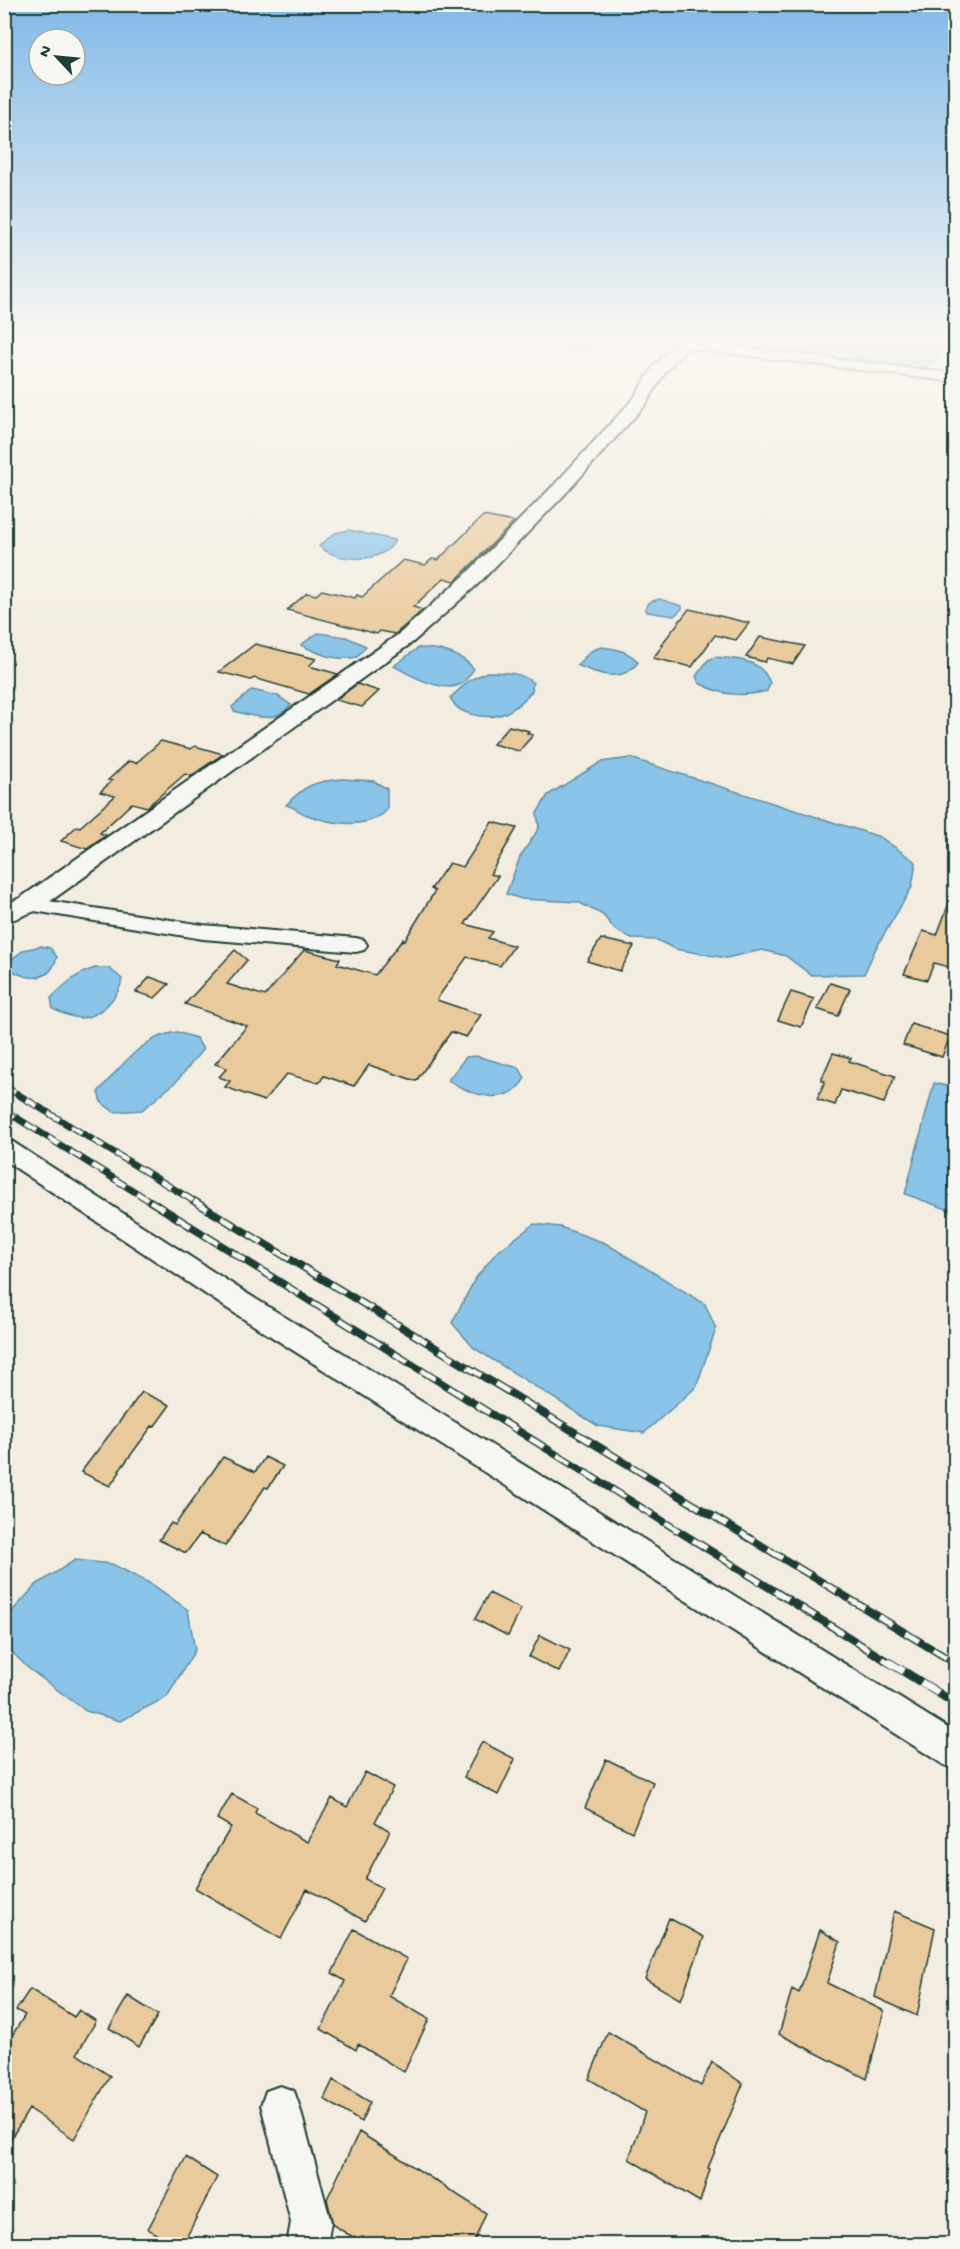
<svg xmlns="http://www.w3.org/2000/svg" width="960" height="2249" font-family="'Gochi Hand',sans-serif">
<style>
.water{fill:#8ac4e9;stroke:#5f8ea1;stroke-width:1.5}
.building{fill:#e9ca9c;stroke:#1f3d34;stroke-width:1.5}
.lines{fill:none;stroke-linecap:round;stroke-linejoin:round}
.minor-casing{stroke:#1f3d34;stroke-width:4}
.tertiary-casing{stroke:#1f3d34;stroke-width:4}
.minor{fill:#f6f6f2;fill-rule:evenodd}
.tertiary{fill:#f6f6f2;fill-rule:evenodd}
.rail-far2-casing{stroke:#1f3d34;stroke-width:7}
.rail-far1-casing{stroke:#1f3d34;stroke-width:8}
.rail-casing{stroke:#1f3d34;stroke-width:9}
.rail-far2{stroke:#f6f6f2;stroke-width:4.5;stroke-dasharray:13;stroke-linecap:butt}
.rail-far1{stroke:#f6f6f2;stroke-width:5;stroke-dasharray:16;stroke-linecap:butt}
.rail{stroke:#f6f6f2;stroke-width:7;stroke-dasharray:20;stroke-linecap:butt}
</style>
<rect width="100%" height="100%" fill="#f3ede1"/>
<filter id="ink" filterUnits="userSpaceOnUse"><feTurbulence type="fractalNoise" baseFrequency=".0167" numOctaves="2"/><feDisplacementMap in="SourceGraphic" scale="12" xChannelSelector="R" yChannelSelector="G"/><feConvolveMatrix kernelMatrix="1 2 1 2 8 2 1 2 1" color-interpolation-filters="sRGB"/></filter>
<g filter="url(#ink)">
<!-- water -->
<path class="water" d="M560 340H579L596 344C586 357 564 350 551 346Z
M714 340H947L938 360 926 367 909 369 868 360 819 356 788 348 760 351 704 344Z
M349 530 395 540C385 564 336 563 319 546L335 533Z
M659 599 682 606V609L674 616 647 612 645 608 650 602Z
M318 633 346 637 366 646 357 657C335 661 321 655 301 645Z
M601 647C614 648 629 651 638 662 622 684 597 674 577 665L591 651Z
M418 648C438 648 461 653 474 669 470 674 466 681 461 684 443 694 410 675 394 666Z
M715 657C739 659 761 659 770 683L767 691C742 697 723 696 699 683L696 676 708 660Z
M487 672C503 673 521 671 533 683L532 691C515 711 498 722 471 714 460 711 456 708 450 698L470 680Z
M252 690 278 696 291 705C275 724 256 717 234 711L232 707Z
M630 758 880 837 916 862 912 887 876 948 864 974 811 975 786 956 762 950 726 958 675 949 657 940 633 939 615 930 603 915 578 902 522 899 506 894 520 857 539 828 537 813 548 795 601 762Z
M343 779 374 781 387 789V810C368 830 331 824 307 815 299 812 294 807 286 805 305 785 315 781 343 779Z
M41 946 50 948 57 957C50 985 21 981 5 964L24 950Z
M95 968H109L122 979C120 996 99 1018 80 1018 71 1017 61 1013 53 1009L51 998C65 984 76 974 95 968Z
M177 1032 196 1038 203 1049 176 1082 142 1110 114 1112 101 1102 98 1092C120 1068 142 1036 177 1032Z
M476 1056 519 1068 525 1078C508 1108 472 1096 448 1080L466 1057Z
M934 1083 955 1088V1212L905 1194Z
M534 1224 560 1227 605 1243 705 1304 716 1329 696 1387 644 1433 598 1426 474 1348 452 1323 475 1279 496 1253Z
M75 1560 112 1564 153 1585 188 1610 195 1650 167 1697 120 1721 86 1711 28 1668 5 1645V1619L36 1585Z"/>
<!-- building -->
<path class="building" d="M483 516 514 522 455 581 444 578 413 607 423 610 395 634 380 631 377 634 287 610 307 593 316 595 322 590 355 598 357 595 362 597 403 560 425 565 432 559 438 560Z
M689 609 724 617 749 623 736 640 715 635 692 667 653 658 663 645H661Z
M760 637 805 646 793 664 767 658 765 662 746 657Z
M255 644 316 659 309 666 338 674 309 694 254 678 251 680 219 672Z
M357 684 379 691 362 707 336 700Z
M509 726 529 731 527 733 533 735 519 751 493 744Z
M161 741 191 749 195 746 223 754 191 776 185 774 147 807 132 803 100 833 106 835 87 849 61 841 77 826 80 827 115 796 100 792 112 781 108 780 129 761 136 763Z
M492 822 517 828 490 874 498 876 465 924 493 932 488 938 514 946 500 966 467 957 439 996 437 1000 481 1015 466 1037 451 1032 416 1081 369 1065 354 1086 324 1076 319 1083 287 1074 264 1101 225 1087 230 1081 219 1077 227 1068 215 1064 247 1026 185 1004 235 950 247 960 227 984 265 996 304 950 340 959 337 964 375 975 403 939 405 940 435 891 431 889 449 863 463 867Z
M954 890 956 969 934 963 927 980 904 974 923 931 937 935Z
M601 939 634 946 620 971 587 961Z
M150 977 169 984 155 998 136 992Z
M830 983 850 989 838 1016 817 1009Z
M791 992 814 999 801 1027 778 1020Z
M911 1024 950 1036 942 1057 903 1045Z
M833 1053 851 1058 849 1061 895 1076 884 1103 841 1090 835 1105 817 1099 825 1081 821 1080Z
M142 1392 170 1405 154 1427 152 1426 119 1471 120 1472 110 1486 81 1472Z
M223 1457 255 1472 265 1457 283 1466 268 1488 265 1487 225 1546 200 1534 186 1553 159 1540 171 1523 175 1525Z
M489 1593 521 1609 508 1636 475 1619Z
M540 1635 570 1650 559 1672 529 1657Z
M482 1742 515 1759 498 1795 464 1777Z
M606 1759 653 1782 632 1832 585 1808Z
M365 1772 393 1787 375 1822 390 1831 365 1879 382 1888 365 1921 307 1889 281 1939 195 1888 231 1827 217 1819 232 1794 257 1808 255 1813 307 1842 332 1798 347 1807Z
M894 1911 935 1928 917 2016 875 1997Z
M669 1918 704 1937 681 2000 645 1979Z
M354 1929 407 1959 389 1996 429 2019 404 2072 358 2044 356 2050 321 2029 345 1981 332 1973Z
M820 1930 840 1942 827 1983 884 2011 867 2079 779 2034 792 1989 799 1993Z
M30 1989 74 2017 79 2010 96 2021 77 2054 110 2076 74 2139 29 2109 4 2150V2048L25 2015 16 2010Z
M128 1996 158 2015 139 2047 109 2028Z
M608 2032 701 2086 712 2062 743 2084 708 2168 710 2169 700 2202 629 2159 645 2112 589 2079Z
M333 2080 370 2102 361 2122 324 2099Z
M359 2132 486 2213 473 2244H364L333 2225 327 2199Z
M186 2157 217 2177 183 2244H171L148 2229Z"/>
<g class="lines">
<defs>
<path id="minor" d="M682 340 956 374V382L678 347V341Z
M29 898 203 925 356 938 364 940 367 945 364 950 356 952 203 939 22 909 19 904 22 899Z
M4 1139 13 1142 243 1291 956 1733V1770L944 1765 225 1307 4 1160Z
M280 2086 294 2091 299 2105 331 2222 327 2244H287L291 2222 261 2105 266 2091Z"/>
<path id="tertiary" d="M678 340H694L666 371 646 404 566 493 479 583 413 642 38 910 4 923V905L20 898 399 634 465 575 554 485 634 398 654 366Z"/>
</defs>
<!-- minor casing -->
<use href="#minor" class="minor-casing"/>
<!-- tertiary casing -->
<use href="#tertiary" class="tertiary-casing"/>
<!-- minor -->
<use href="#minor" class="minor"/>
<!-- tertiary -->
<use href="#tertiary" class="tertiary"/>
<defs>
<path id="rail-far2" d="M4 1086 197 1203
M4 1110 153 1203"/>
<path id="rail-far1" d="M150 1201 890 1663
M194 1201 955 1663"/>
<path id="rail" d="M887 1661 956 1704
M953 1661 956 1663"/>
</defs>
<!-- rail-far2 casing -->
<use href="#rail-far2" class="rail-far2-casing"/>
<!-- rail-far1 casing -->
<use href="#rail-far1" class="rail-far1-casing"/>
<!-- rail casing -->
<use href="#rail" class="rail-casing"/>
<!-- rail-far2 -->
<use href="#rail-far2" class="rail-far2"/>
<!-- rail-far1 -->
<use href="#rail-far1" class="rail-far1"/>
<!-- rail -->
<use href="#rail" class="rail"/>
</g>
</g>
<!-- sky -->
<linearGradient id="sky" x2="0" y2="1"><stop stop-color="#82bae8"/><stop offset="0.52" stop-color="#faf7f2"/><stop offset="1" stop-color="#faf7f2" stop-opacity="0"/></linearGradient>
<rect width="960" height="654" fill="url(#sky)"/>
<!-- margin -->
<rect width="960" height="2249" fill="none" stroke="#f6f6f2" stroke-width="24"/>
<rect x="12" y="12" width="936" height="2225" fill="none" stroke="#1f3d34" stroke-width="2" filter="url(#ink)"/>
<!-- north arrow -->
<g transform="translate(57 57) rotate(296)"><circle r="28" fill="#f6f6f2" stroke="#a0aca6" stroke-width="1.5"/>
<path d="M0-4.5L10 22L0 15L-10 22Z" fill="#1f3d34"/>
<text y="-9" font-size="16" font-weight="bold" text-anchor="middle" fill="#1f3d34">N</text>
</g>
</svg>
